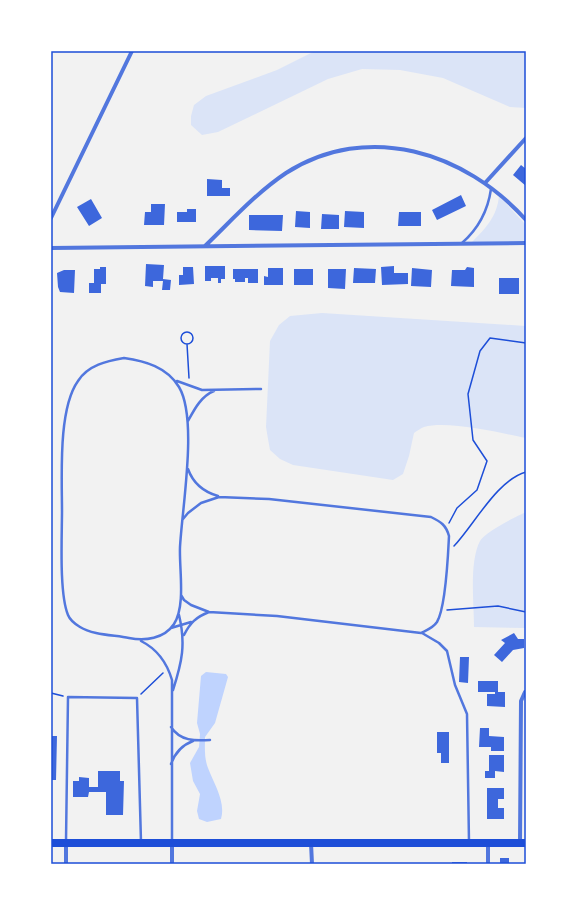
<svg xmlns="http://www.w3.org/2000/svg" width="577" height="915" font-family="Inter,sans-serif">
<style>
.green{fill:#dbe4f7}
.water{fill:#bfd3fe}
.building{fill:#3d67dc}
.lines{fill:none;stroke-linecap:round;stroke-linejoin:round}
.path{stroke:#1d4ed8;stroke-width:1.5}
.service{stroke:#5277de;stroke-width:2.5}
.minor{stroke:#5277de;stroke-width:4}
.primary{stroke:#1d4ed8;stroke-width:8}
.neatline{fill:none;stroke:#1d4ed8;stroke-width:1.5}
</style>
<rect width="100%" height="100%" fill="#f2f2f2"/>
<!-- green -->
<path class="green" d="M315 51H526V108L510 107 443 78 400 70 362 69 328 79 218 132 202 135 191 125V116L194 105 206 96 277 70Z
M499 196 526 225V241L471 243C485 229 497 217 499 196Z
M322 313 526 326V438C501 433 448 420 424 427 421 428 417 431 414 433L409 456 403 474 393 480 293 465 280 459 270 450 268 439 266 427 270 341 279 325 290 316Z
M526 512V628L474 627C474 603 469 562 480 541 485 532 515 517 526 512Z"/>
<!-- water -->
<path class="water" d="M206 672 226 674 228 677 215 723 205 737C205 747 204 758 208 768 214 784 226 802 221 819L207 822 199 819 197 811 200 794 193 781 190 763 199 747 200 734 197 723 201 676Z"/>
<!-- building -->
<path class="building" d="M521 165 526 169V186L513 175Z
M207 179 222 180V188H230V196H207Z
M461 195 466 206 437 220 432 210Z
M91 199 102 218 89 226 77 207Z
M151 204H165L164 225H144L145 212H151Z
M187 209H196V222H177V212H187Z
M296 211 310 212V228L295 227Z
M345 211 364 212V228L344 227Z
M399 212H421V226H398Z
M322 214 339 215V229H321Z
M249 215H283L282 231 249 230Z
M146 264 164 265 163 279 171 280 170 290H162L163 281H153V287L145 286Z
M205 266H225V279H221V283H218V278H211V281H205Z
M394 266V273H408V284L382 285 381 267Z
M100 267H106V284H101V293H89V283H94V269H100Z
M183 267H193L194 284 179 285V275H183Z
M467 267 474 268V287L451 286 452 270H465Z
M268 268H283V285H264V276L268 277Z
M354 268 376 269 375 283H353Z
M412 268 432 270 431 287 411 286Z
M233 269H258V283H248V278H245V282H235V279H233Z
M294 269H313V285H294Z
M328 269H346L345 289 328 288Z
M64 270H75L74 293 60 292 58 287 57 273Z
M499 278H519V294H499Z
M514 633 518 639H524V648L513 650 502 662 494 655 505 643 501 640Z
M460 657H469L468 683 459 682Z
M478 681H498V692H505V707L487 706V694H495V692H478Z
M480 728H489V736L504 737V751H491V747H479Z
M437 732H449V763H441V753H437Z
M51 736H57L56 780H51Z
M489 755H504V772L495 771V778H485V771H489Z
M98 771H120V781H124L123 815H106V792H89L88 797H73V781H79V777L89 778V787H98Z
M487 788H504V799H498V808H504V819H487Z
M500 858H509V864H500Z
M452 862H467V864H452Z"/>
<g class="lines">
<!-- path -->
<path class="path" d="M181 338a6 6 0 1 1 12 0a6 6 0 1 1-12 0Z
M187 344 189 378
M449 523 457 508 477 490 487 461 473 440 468 394 480 351 490 338 526 343
M454 546C474 525 497 480 526 472
M447 610 498 606 526 612
M51 693 63 696
M141 694 163 673"/>
<!-- service -->
<path class="service" d="M462 243C478 229 488 210 491 189
M124 358C145 361 167 367 179 387 198 419 182 508 180 547 179 569 186 605 174 624 164 639 145 641 129 638 114 635 93 635 80 627 75 624 70 620 68 615 59 593 62 536 62 511 62 476 58 409 78 381 88 365 107 361 124 358Z
M177 381 202 390 261 389
M188 421C194 410 201 396 214 391
M188 469C193 483 204 492 218 496
M181 595 184 600 191 605 209 612 277 616 421 633C427 630 433 628 437 622 446 607 448 556 449 536 446 525 441 522 431 517L269 499 219 497 201 503 188 513 183 519
M171 628 191 622
M422 633 439 643 447 651 455 685 467 714 469 842
M184 635C190 623 196 617 209 612
M141 641C157 649 167 663 172 680V841
M173 690C182 662 186 644 179 615
M171 727C180 741 195 741 210 740
M171 764C175 753 182 745 193 741
M66 841 68 697 137 698 141 842"/>
<!-- minor -->
<path class="minor" d="M485 183 526 138
M51 218 132 51
M205 246C231 221 256 193 286 173 368 121 465 152 526 220
M51 248 526 243
M172 843V864
M311 843 312 864
M520 843 521 701 525 692
M66 864V843
M488 864V843"/>
<!-- primary -->
<path class="primary" d="M51 843H526"/>
</g>
<!-- border -->
<rect width="577" height="915" fill="none" stroke="#ffffff" stroke-width="104"/>
<rect x="52" y="52" width="473" height="811" class="neatline"/>
</svg>
